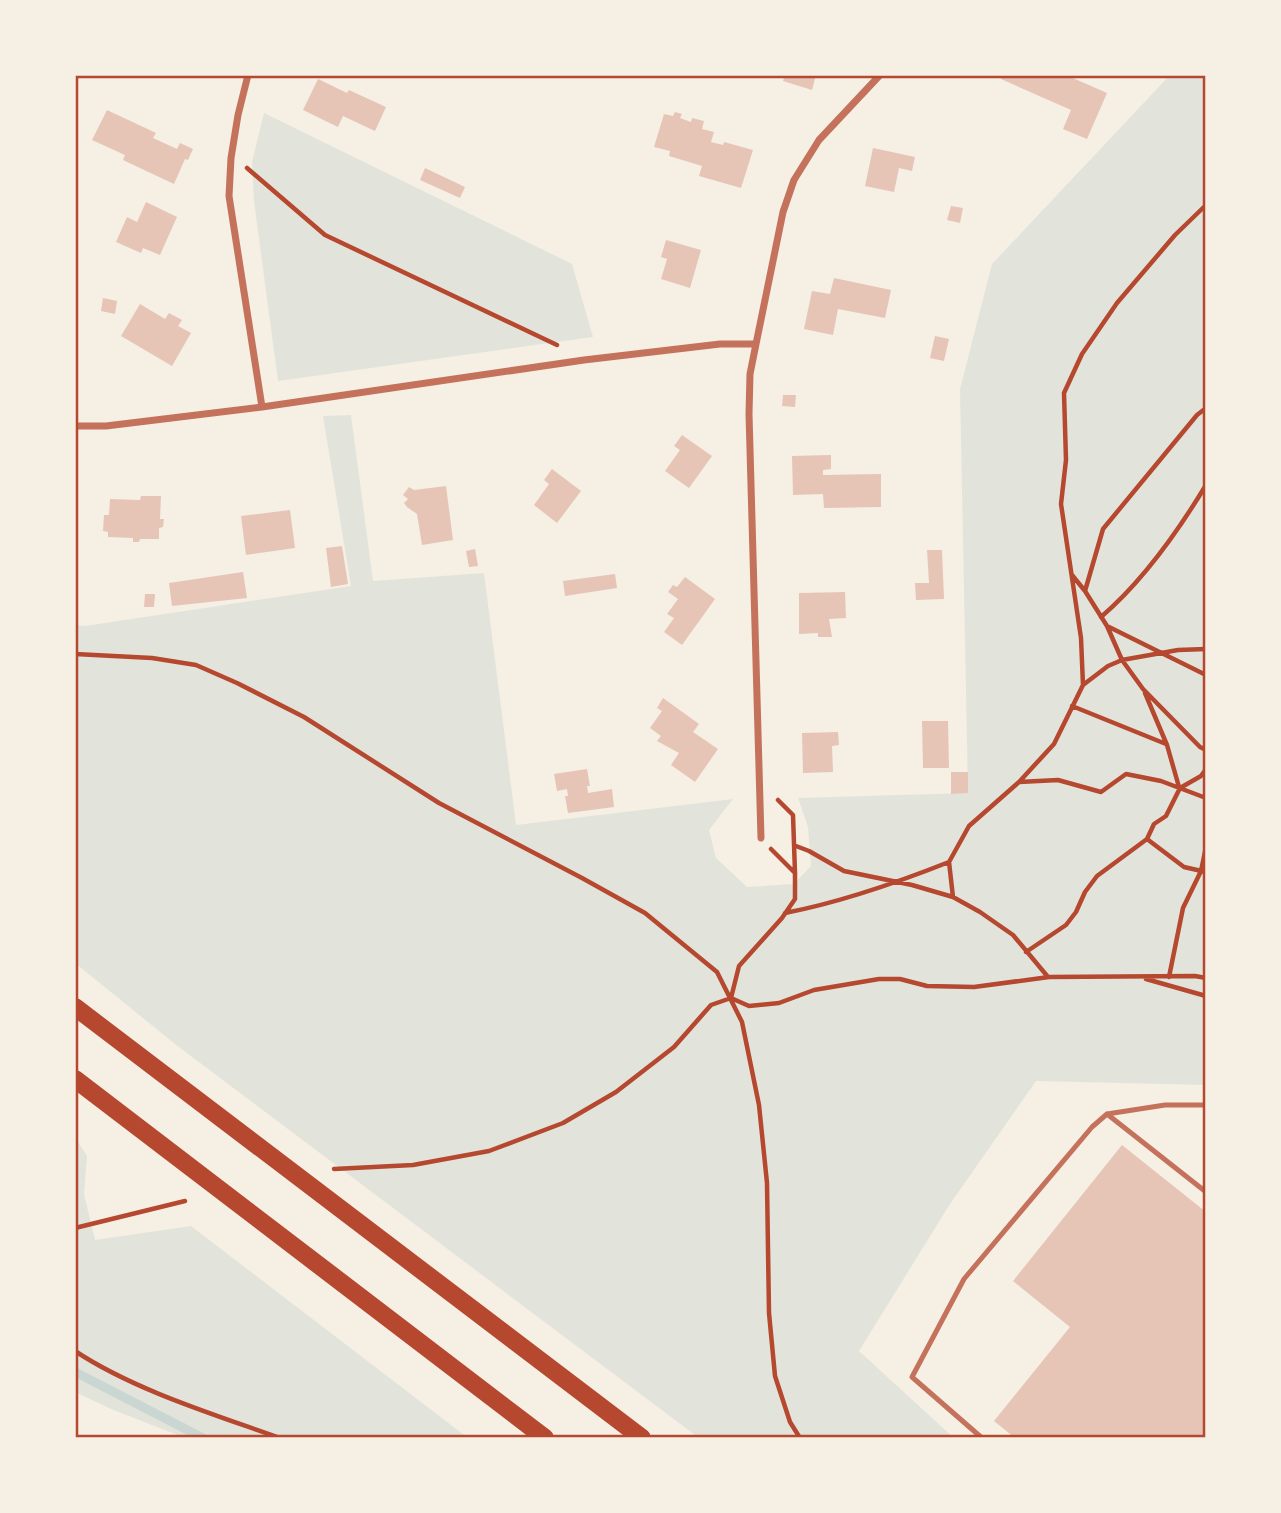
<svg xmlns="http://www.w3.org/2000/svg" width="1281" height="1513" font-family="'PT Serif',serif">
<style>
.green{fill:#e2e4dc}
.lines{fill:none;stroke-linecap:round;stroke-linejoin:round}
.stream{stroke:#c9d6d2;stroke-width:9}
.building{fill:#e6c5b7}
.path{stroke:#b5482f;stroke-width:4.5}
.service{stroke:#c5725c;stroke-width:5}
.minor{stroke:#c5725c;stroke-width:7}
.primary{stroke:#b5482f;stroke-width:18}
.neatline{fill:none;stroke:#b5482f;stroke-width:2.5}
</style>
<rect width="100%" height="100%" fill="#f6efe4"/>
<!-- green -->
<path class="green" d="M1170 75H1206V1085L1036 1081 950 1204 859 1351 954 1438H699L175 1044 75 963V625L85 626 351 586 323 416 351 415 373 581 484 573 516 825 733 799 709 830 716 858 747 887 794 884 811 866 808 827 798 798 968 793 960 389 992 264Z
M264 113 572 264 593 337 278 381 254 201 252 162Z
M75 1137 87 1156 84 1194 95 1240 191 1226 468 1438H185L111 1409 75 1392Z"/>
<g class="lines">
<!-- stream -->
<path class="stream" d="M75 1372 203 1438"/>
</g>
<!-- building -->
<path class="building" d="M785 75H816L812 90 783 81Z
M1002 75H1066L1107 93 1087 139 1063 129 1071 110 1001 79Z
M318 79 347 93 349 90 386 107 375 131 343 116 338 127 303 110Z
M107 110 156 133 153 138 177 149 180 143 193 149 188 160 185 159 174 184 123 160 125 155 92 140Z
M675 112 682 114 680 118 691 122 692 118 704 121 702 129 714 132 711 142 723 145 724 142 753 150 741 188 699 176 702 166 669 156 670 151 654 147 664 114 673 116Z
M873 148 915 157 912 171 899 168 894 192 865 186Z
M425 168 465 187 460 198 420 180Z
M146 202 177 217 160 255 143 248 141 253 116 242 127 217 137 222Z
M951 206 963 208 960 223 947 220Z
M666 240 701 250 690 288 661 279 667 259 661 257Z
M834 278 891 290 885 318 838 309 833 335 804 329 812 291 830 294Z
M103 298 117 301 115 314 101 311Z
M140 304 165 319 169 313 182 320 178 326 191 333 172 366 121 336Z
M935 336 949 339 944 361 930 358Z
M783 395H796L795 407 782 406Z
M682 435 712 456 689 488 665 471 680 450 674 446Z
M831 455V469L823 470V475L881 474V507L824 508 823 494 793 495 792 456Z
M552 469 581 491 557 523 534 505 549 484 544 480Z
M446 486 453 540 422 545 417 514 407 507 404 503 408 499 403 495 409 487 414 490Z
M141 496H161L160 519H164L163 527 159 528V539H140L139 542H133V538L108 537V532L103 531 104 515H109L110 499 140 500Z
M290 510 295 548 246 555 241 516Z
M342 546 348 584 331 587 326 548Z
M475 549 478 566 469 567 466 551Z
M927 550H942L944 599 916 600 915 583H929Z
M243 572 247 598 172 606 169 583Z
M615 574 617 588 565 596 563 581Z
M685 577 715 599 682 645 664 632 674 618 667 614 678 599 668 592 673 585 677 587Z
M845 592 846 618 829 619 832 637H818V633L799 634V593Z
M145 594H155L154 607H144Z
M663 698 699 724 693 732 718 749 695 782 671 765 679 753 657 741 661 736 650 728 662 711 657 708Z
M922 721H948L949 768H923Z
M838 732 839 745 832 746 833 772 803 773 802 733Z
M587 769 590 786H587L588 793 612 789 614 807 568 813 565 796H568L567 789 557 791 554 774Z
M951 772H968V793L951 794Z
M1122 1145 1206 1212V1438H1015L994 1421 1070 1327 1013 1281Z"/>
<g class="lines">
<!-- path -->
<path class="path" d="M247 168 325 235 557 345
M1072 575 1085 591 1107 626 1122 660 1143 689 1200 747 1206 750
M1085 591 1103 529 1197 415 1206 408
M1101 617C1143 581 1177 533 1206 485
M1107 626 1206 675
M75 654 152 658 196 665 237 683 304 717 439 803 582 878 645 913 717 972 742 1022 759 1105 767 1183 769 1313 775 1376 790 1422 800 1438
M1083 685 1081 638 1061 504 1066 460 1064 393 1082 354 1117 303 1175 235 1206 205
M1145 693 1167 745 1179 787
M1072 706 1166 744
M1019 782 1058 780 1101 792 1126 774 1161 781 1206 798
M778 800 793 815 795 873
M1147 839 1184 867 1206 872
M796 846 809 851 844 871 912 885 953 897
M785 913C842 902 896 883 949 862
M1026 952 1066 925 1076 912 1085 892 1097 876 1147 839 1154 824 1166 816 1180 788 1201 776 1206 769
M1048 977 1013 935 980 912 953 897 949 862 969 826 1019 782 1054 744 1083 685 1108 666 1122 660 1178 650 1206 649
M1169 977 1183 908 1201 871 1206 847
M1146 979 1206 996
M731 998 739 966 782 918 795 899V873L771 849
M334 1169 413 1165 489 1151 563 1123 616 1092 674 1047 711 1005 731 998 749 1006 779 1003 814 990 879 979H900L927 986 974 987 1049 977 1195 976 1206 978
M75 1228 185 1201
M75 1351C134 1390 213 1414 280 1438"/>
<!-- service -->
<path class="service" d="M1107 1114 1206 1192
M982 1438 912 1377 964 1279 1092 1127 1107 1114 1165 1105H1206"/>
<!-- minor -->
<path class="minor" d="M248 75 238 115 231 158 229 196 262 407
M75 426H106L262 407 584 360 720 344H756
M761 838 749 414 750 374 756 344 783 212 794 180 819 140 880 75"/>
<!-- primary -->
<path class="primary" d="M75 1007 642 1438
M75 1079 545 1438"/>
</g>
<!-- border -->
<rect width="1281" height="1513" fill="none" stroke="#f6efe4" stroke-width="154"/>
<rect x="77" y="77" width="1127" height="1359" class="neatline"/>
</svg>
